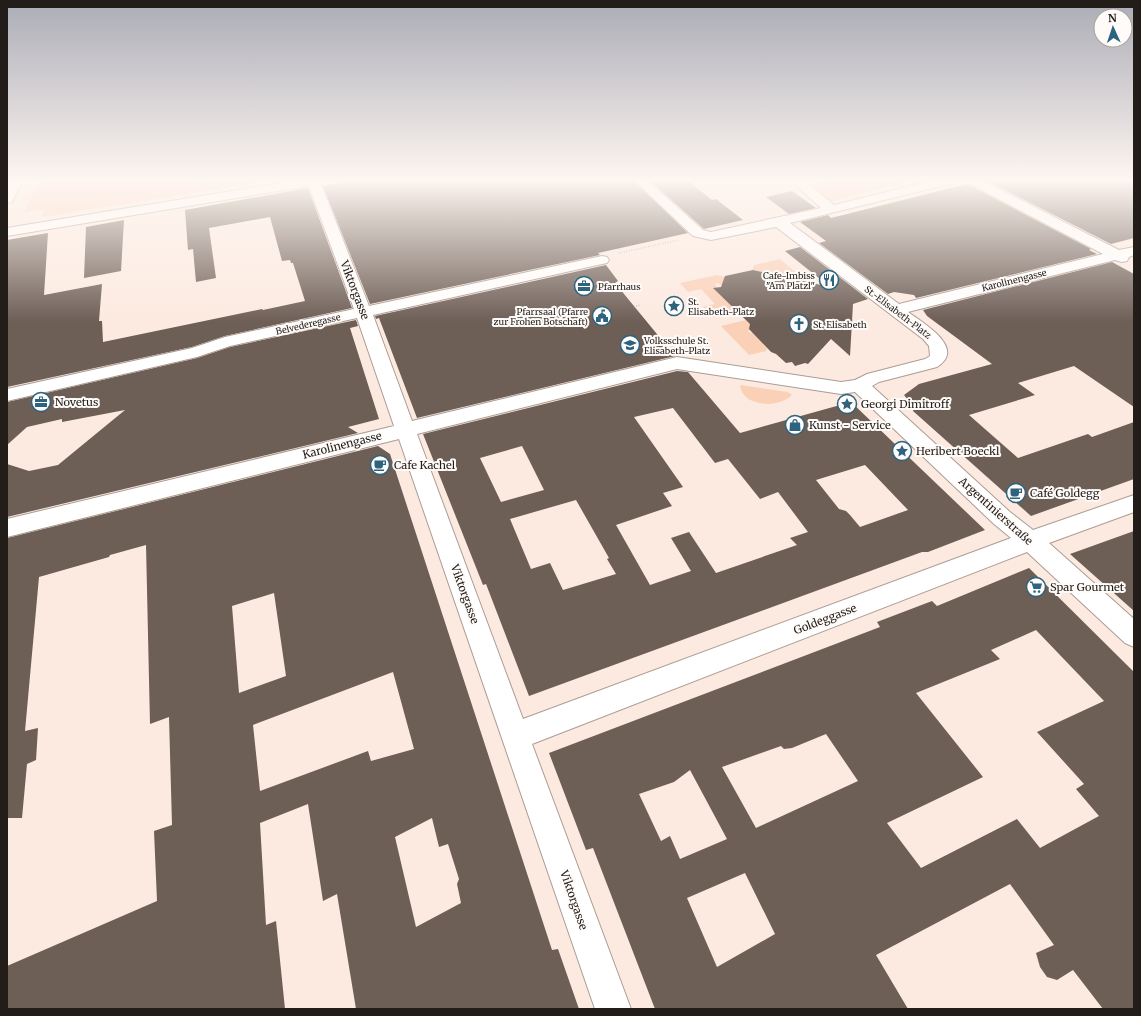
<svg xmlns="http://www.w3.org/2000/svg" width="1141" height="1016" font-family="Merriweather,serif">
<style>
.green{fill:#fad0b7}
.building{fill:#6d5e56;fill-rule:evenodd}
.lines{fill:none;stroke-linecap:round;stroke-linejoin:round}
.minor-casing{stroke:#ac9c93;stroke-width:2}
.major-casing{stroke:#ac9c93;stroke-width:2}
.path{stroke:#9e918a;stroke-width:1.5;stroke-dasharray:0.5 2;stroke-linecap:butt}
.minor{fill:#fff;fill-rule:evenodd}
.major{fill:#fff;fill-rule:evenodd}
.labels{text-anchor:middle;dominant-baseline:central;stroke-width:4;stroke-linejoin:round;paint-order:stroke}
.far-poi-label{font-size:9px;fill:#231d19;stroke:#fefbf9;text-anchor:start}
.far-street-label{font-size:9px;fill:#231d19;stroke:#fefbf9}
.street-label{font-size:11px;fill:#231d19;stroke:#fefbf9}
.poi-label{font-size:11px;fill:#231d19;stroke:#fefbf9;text-anchor:start}
</style>
<rect width="100%" height="100%" fill="#fceae0"/>
<!-- green -->
<path class="green" d="M40 180H274L42 217 44 209 24 212Z
M830 180H915L823 203 806 188Z
M780 259 858 325 852 327 781 279 777 275 780 274 778 273H775L771 271H768L770 273 757 276 751 273 754 265Z
M717 275 731 278 733 282 720 285 718 283 715 284 725 300 727 302 730 301 737 311 713 317 703 307 715 304 701 289 688 292 680 283Z
M746 320 747 322 751 321 753 331 749 330 748 332 753 333 767 348 766 351 749 355 721 326Z
M740 385 788 392 792 395C779 409 742 407 740 385Z"/>
<!-- building -->
<path class="building" d="M359 180H633L688 233 598 253 600 255 370 304 323 186Z
M649 180H687L712 200 716 199 743 220 704 229Z
M985 180H1122L1134 185V238L1111 244Z
M967 184 1091 249 1089 250 1097 254 916 298 914 295 894 292 888 294 819 243 826 241 800 222 828 215 831 218Z
M308 188 352 308 225 336 192 347 7 387V240L48 233 44 295 102 284 99 321H102L103 342 262 309 263 310 305 301 293 263H291L290 260 282 261 270 217 209 228 216 278 196 282 193 249 188 250 185 210Z
M792 191 816 208 789 214 766 197Z
M124 220 121 271 84 278 86 227Z
M800 247 868 299 853 304 850 356 831 339 808 364 805 363 795 366 792 362 786 363 776 354 771 352 749 329 750 324 713 288 721 287 725 276 753 270 830 287 785 251Z
M1112 262 1134 274V407L1074 366 1018 383 1035 395 969 415 1018 458 1088 434 1092 437 1134 422V479L1031 516 913 411 914 407 904 395 919 384 992 364 927 316 923 310Z
M606 265 618 281 615 283 675 356 417 418 379 318 376 319 375 316Z
M356 320 358 326 350 328 379 419 348 427 358 433 7 517V464L29 471 58 465 125 410 62 422V419L27 427 7 445V402L197 358 230 347Z
M677 371 688 372 740 433 851 402 985 530 928 552H922L529 696 486 584 483 585 423 434ZM673 408 715 463 728 459 760 499 778 492 808 532 790 538 797 545 716 573 689 532 671 538 691 571 650 585 616 525 672 506 663 493 683 487 634 417ZM522 446 544 490 501 502 480 458ZM865 465 908 510 860 527 850 515 846 511 839 509 816 480ZM576 500 609 558 607 559 616 574 563 590 550 563 531 569 510 519Z
M378 446 390 454 552 950 558 949 579 1009H356L337 894 323 901 308 804 260 823 266 925 276 921 285 1009H7V966L157 901 154 831 172 825 169 717 150 724 146 545 110 555 109 557 39 577 25 731 38 728 36 760 27 764 22 818H7V538ZM274 593 286 676 239 693 232 606ZM393 672 414 749 371 761 368 751 260 791 253 725ZM432 818 439 847 448 844 459 879 457 884 461 903 416 927 395 837Z
M1134 531V611L1070 554Z
M1029 568 1134 672V1009H1103L1073 970 1057 980 1047 977 1040 967 1036 953 1054 945 1010 884 876 955 908 1009H655L593 848 586 850 549 753 880 627 877 622 932 601 937 606ZM1036 630 1104 701 1037 732 1084 784 1076 789 1099 816 1040 848 1017 819 921 868 887 823 983 777 916 693 1000 659 991 650ZM826 734 858 781 756 828 722 767 781 746 784 749 792 748ZM690 770 727 839 680 859 670 836 661 841 639 794 674 782ZM745 873 775 934 717 967 687 898Z"/>
<g class="lines">
<defs>
<path id="minor" d="M299 180H327L325 183 321 184 369 306 602 256 607 257 609 260 607 263 602 264 373 315 412 421 677 357 841 382 855 380 867 374 925 359 930 356 929 346 923 339 776 227 711 240 693 236 634 180H647L703 230 711 232 821 208 790 180H804L834 205 935 180H956L954 183 790 223 899 304 1103 254 968 183 966 180H981L1119 250 1134 247V255L1129 257 1127 261 1122 262 1115 260 908 312C923 323 967 348 937 367L879 382 872 386 1010 512 1033 530 1134 495V512L1049 543 1134 619V647L1125 643 1027 552 532 744 631 1009H595L399 439 7 537V519L394 426 357 318 230 346 197 357 7 401V389L192 348 225 337 354 309 309 186 7 236V228ZM677 369 841 394 855 392 994 524 1011 538 523 719 417 434Z"/>
<path id="major" d="M11 180H23L12 202 7 203V187Z"/>
</defs>
<!-- minor casing -->
<use href="#minor" class="minor-casing"/>
<!-- major casing -->
<use href="#major" class="major-casing"/>
<!-- path -->
<path class="path" d="M866 180H864L866 184
M619 253 679 240
M634 307 640 305"/>
<!-- minor -->
<use href="#minor" class="minor"/>
<!-- major -->
<use href="#major" class="major"/>
</g>
<!-- sky -->
<linearGradient id="sky" x2="0" y2="1"><stop stop-color="#abacb6"/><stop offset="0.56" stop-color="#fef6f1"/><stop offset="1" stop-color="#fef6f1" stop-opacity="0"/></linearGradient>
<rect width="1141" height="322" fill="url(#sky)"/>
<!-- icons -->
<defs>
<symbol id="restaurant-ring" viewBox="-11 -11 22 22"><circle r="9.5" fill="#fefbf9" stroke="#2c637e" stroke-width="1.5"/><path d="M-5-6h1v4h1v-4h1v4h1v-4h1v5L-1.5 .5V6h-2V.5L-5-1ZM5-6V6H3V1.5H1.5Q1.5-4 5-6Z" fill="#2c637e"/></symbol>
<symbol id="office-ring" viewBox="-11 -11 22 22"><circle r="9.5" fill="#fefbf9" stroke="#2c637e" stroke-width="1.5"/><path d="M-6-3h4V-5.5h4V-3h4V5H-6ZM-1-4.5V-3h2v-1.5ZM-6 0V1H6V0Z" fill="#2c637e"/></symbol>
<symbol id="sight-ring" viewBox="-11 -11 22 22"><circle r="9.5" fill="#fefbf9" stroke="#2c637e" stroke-width="1.5"/><path d="M0-6L1.8-2.2L6-1.7L2.9 1.2L3.7 5.4L0 3.3L-3.7 5.4L-2.9 1.2L-6-1.7L-1.8-2.2Z" fill="#2c637e"/></symbol>
<symbol id="civic-ring" viewBox="-11 -11 22 22"><circle r="9.5" fill="#fefbf9" stroke="#2c637e" stroke-width="1.5"/><path d="M-.6-6.5H3V-4.5H.6V-3L4-1V1h2V6H-6V1h2V-1L-.6-3ZM-1.2 2.5V6h2.4V2.5Z" fill="#2c637e"/></symbol>
<symbol id="church-ring" viewBox="-11 -11 22 22"><circle r="9.5" fill="#fefbf9" stroke="#2c637e" stroke-width="1.5"/><path d="M-1.2-6h2.4v3.5h3.3v2.4h-3.3V6h-2.4V-.1h-3.3v-2.4h3.3Z" fill="#2c637e"/></symbol>
<symbol id="school-ring" viewBox="-11 -11 22 22"><circle r="9.5" fill="#fefbf9" stroke="#2c637e" stroke-width="1.5"/><path d="M0-5L7-2L0 1L-7-2ZM-4 1L0 2.5L4 1V4Q0 6-4 4Z" fill="#2c637e"/></symbol>
<symbol id="shop-ring" viewBox="-11 -11 22 22"><circle r="9.5" fill="#fefbf9" stroke="#2c637e" stroke-width="1.5"/><path d="M-5-2.5h2.3a2.7 3.5 0 0 1 5.4 0H5L5.5 6h-11ZM-1.5-2.5h3a1.5 2.3 0 0 0-3 0Z" fill="#2c637e"/></symbol>
<symbol id="cafe-ring" viewBox="-11 -11 22 22"><circle r="9.5" fill="#fefbf9" stroke="#2c637e" stroke-width="1.5"/><path d="M-5.5-4.5H6V0H3Q3 3.5 0 3.5H-2.5Q-5.5 3.5-5.5 0ZM3-3.2v2h1.7v-2ZM-6 4.5H4V6H-6Z" fill="#2c637e"/></symbol>
<symbol id="supermarket-ring" viewBox="-11 -11 22 22"><circle r="9.5" fill="#fefbf9" stroke="#2c637e" stroke-width="1.5"/><path d="M-6-5.5h2.5l.6 2H6L4.5 2H-2.5L-4.4-4H-6ZM-1.5 3.2a1.3 1.3 0 1 0 .1 0ZM3 3.2a1.3 1.3 0 1 0 .1 0Z" fill="#2c637e"/></symbol>
</defs>
<g fill-rule="evenodd">
<use href="#restaurant-ring" x="818" y="269" width="22" height="22"/>
<use href="#office-ring" x="573" y="275" width="22" height="22"/>
<use href="#sight-ring" x="663" y="295" width="22" height="22"/>
<use href="#civic-ring" x="591" y="305" width="22" height="22"/>
<use href="#church-ring" x="788" y="313" width="22" height="22"/>
<use href="#school-ring" x="619" y="334" width="22" height="22"/>
<use href="#office-ring" x="30" y="391" width="22" height="22"/>
<use href="#sight-ring" x="836" y="393" width="22" height="22"/>
<use href="#shop-ring" x="784" y="414" width="22" height="22"/>
<use href="#sight-ring" x="891" y="440" width="22" height="22"/>
<use href="#cafe-ring" x="369" y="454" width="22" height="22"/>
<use href="#cafe-ring" x="1005" y="482" width="22" height="22"/>
<use href="#supermarket-ring" x="1025" y="576" width="22" height="22"/>
</g>
<g class="labels">
<!-- far-poi labels -->
<g class="far-poi-label">
<text x="815" y="275" text-anchor="end">Cafe-Imbiss<tspan x="815" dy="10">"Am Platzl"</tspan></text>
<text x="598" y="286">Pfarrhaus</text>
<text x="688" y="301">St.<tspan x="688" dy="10">Elisabeth-Platz</tspan></text>
<text x="588" y="311" text-anchor="end">Pfarrsaal (Pfarre<tspan x="588" dy="10">zur Frohen Botschaft)</tspan></text>
<text x="813" y="324">St. Elisabeth</text>
<text x="644" y="340">Volksschule St.<tspan x="644" dy="10">Elisabeth-Platz</tspan></text>
</g>
<!-- far-street labels -->
<g class="far-street-label">
<text transform="translate(1014 280) rotate(-14)">Karolinengasse</text>
<text transform="translate(898 312) rotate(37)">St.-Elisabeth-Platz</text>
<text transform="translate(308 324) rotate(-13)">Belvederegasse</text>
</g>
<!-- street labels -->
<g class="street-label">
<text transform="translate(355 290) rotate(69)">Viktorgasse</text>
<text transform="translate(342 445) rotate(-14)">Karolinengasse</text>
<text transform="translate(996 511) rotate(42)">Argentinierstraße</text>
<text transform="translate(465 594) rotate(70)">Viktorgasse</text>
<text transform="translate(825 619) rotate(-21)">Goldeggasse</text>
<text transform="translate(574 900) rotate(71)">Viktorgasse</text>
</g>
<!-- poi labels -->
<g class="poi-label">
<text x="55" y="402">Novetus</text>
<text x="861" y="404">Georgi Dimitroff</text>
<text x="809" y="425">Kunst - Service</text>
<text x="916" y="451">Heribert Boeckl</text>
<text x="394" y="465">Cafe Kachel</text>
<text x="1030" y="493">Café Goldegg</text>
<text x="1050" y="587">Spar Gourmet</text>
</g>
</g>
<!-- border -->
<rect width="1141" height="1016" fill="none" stroke="#231d19" stroke-width="16"/>
<!-- north arrow -->
<g transform="translate(1113 28) rotate(357)"><circle r="19" fill="#fefbf9" stroke="#a6a29f"/>
<path d="M0-3L7 15L0 10L-7 15Z" fill="#2c637e"/>
<text y="-6" font-size="11" font-weight="bold" text-anchor="middle" fill="#231d19">N</text>
</g>
</svg>
